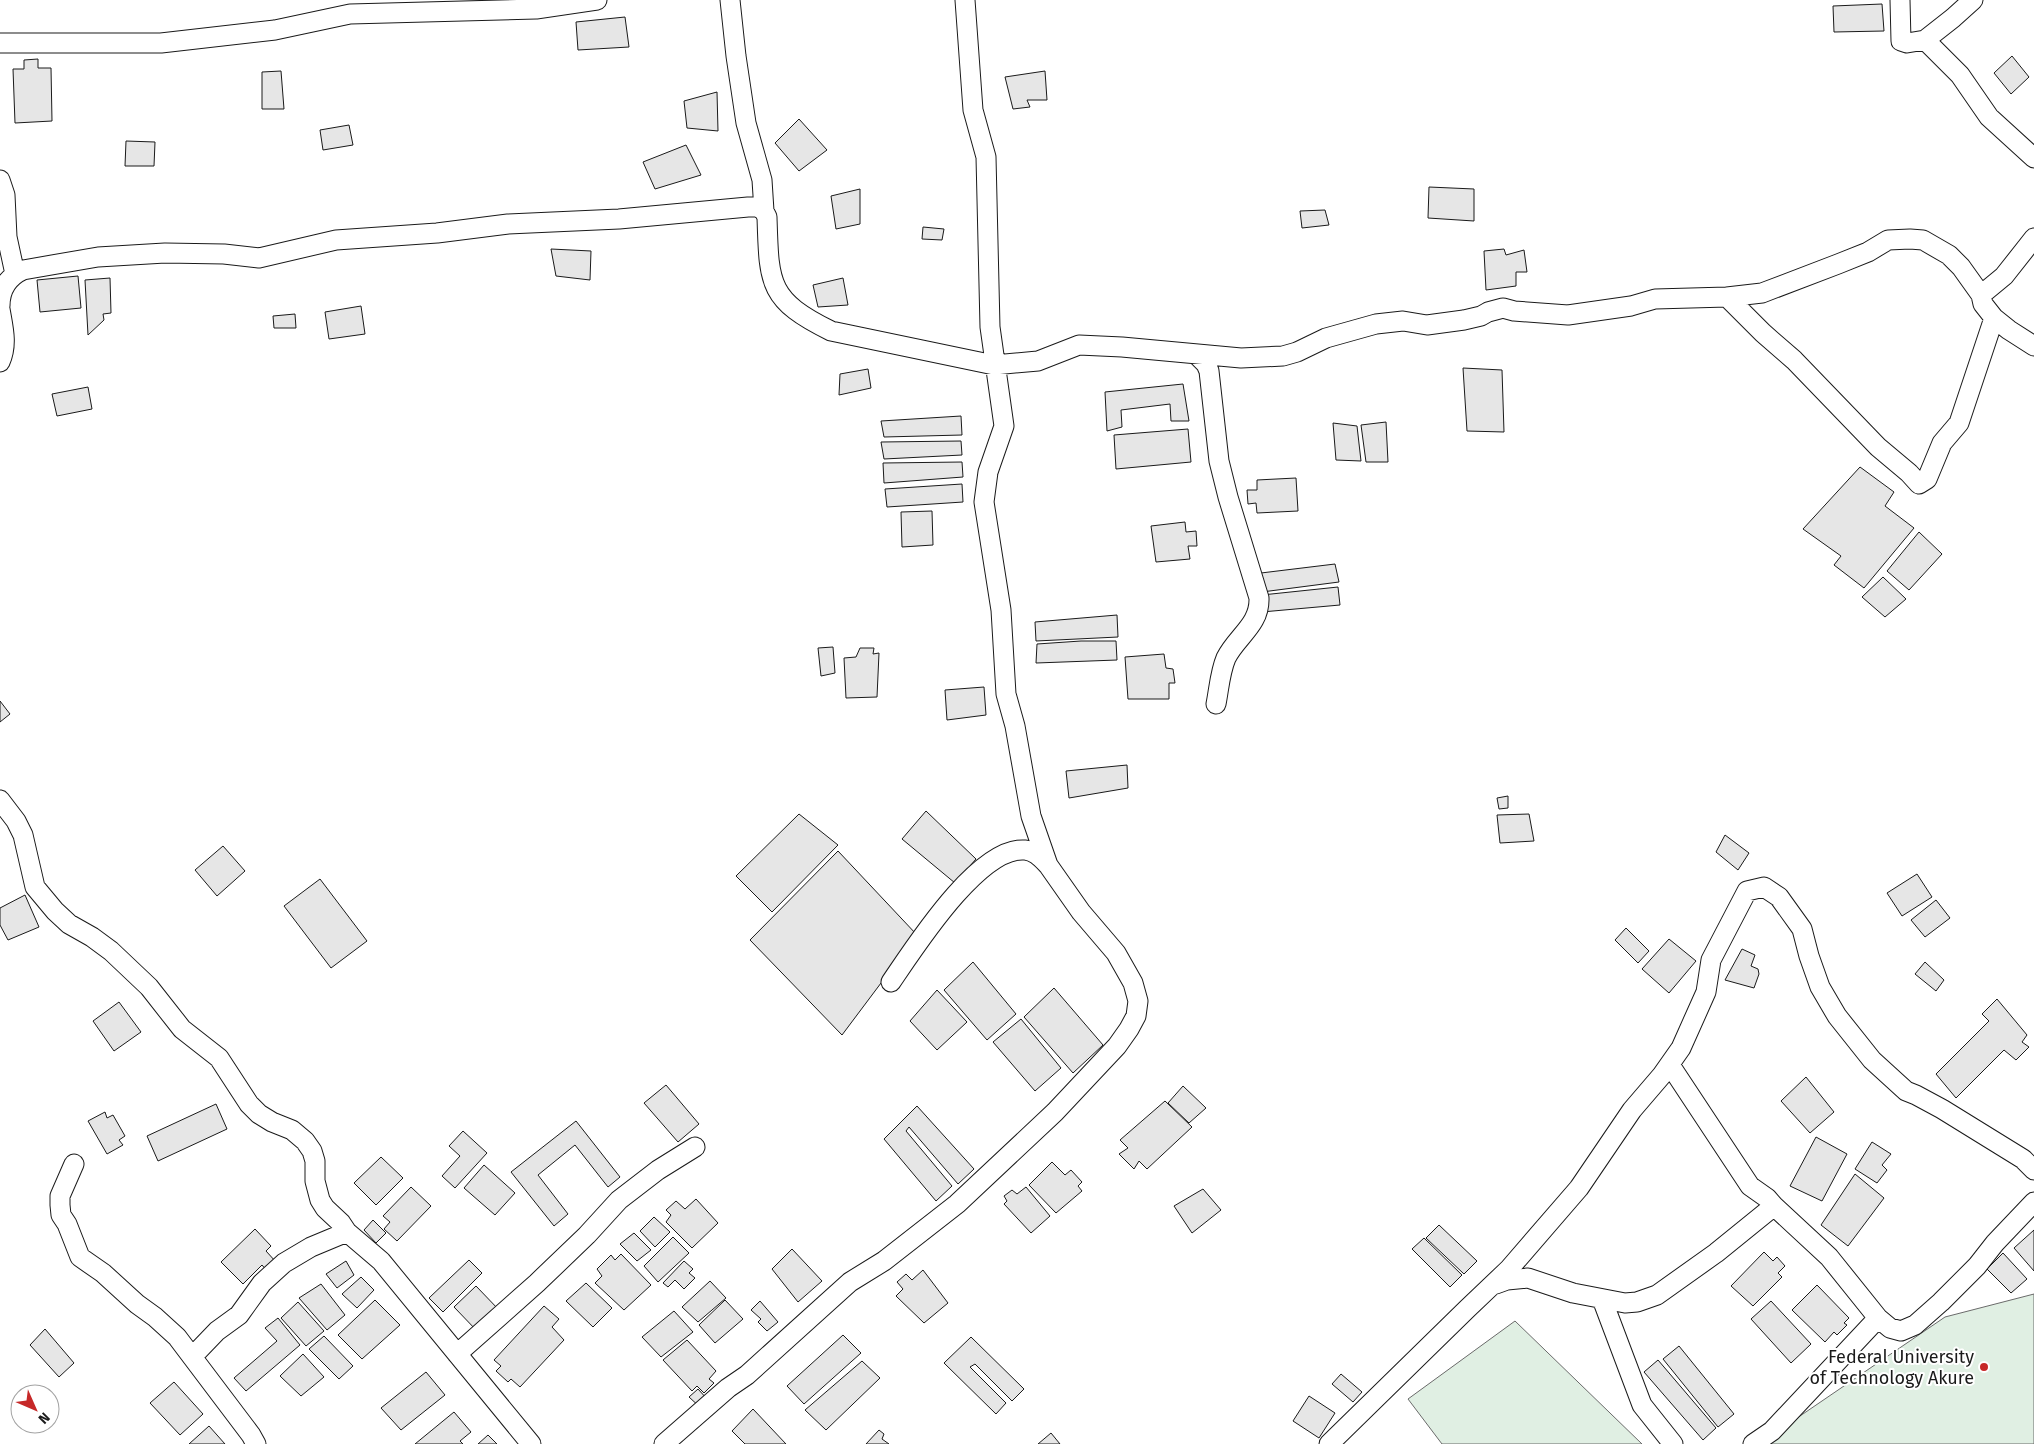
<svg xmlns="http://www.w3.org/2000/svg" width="2034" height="1444" font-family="'Fira Sans',sans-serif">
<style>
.green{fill:#e0efe3;stroke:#6a6a6a}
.building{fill:#e6e6e6;stroke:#1a1a1a}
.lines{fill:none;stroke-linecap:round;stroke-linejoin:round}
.minor-casing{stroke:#1a1a1a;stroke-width:21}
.minor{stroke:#fff;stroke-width:19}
.poi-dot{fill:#c62828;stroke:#fff;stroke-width:2}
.labels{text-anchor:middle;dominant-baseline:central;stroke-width:4;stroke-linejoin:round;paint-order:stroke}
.poi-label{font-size:18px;fill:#1a1a1a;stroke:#fff;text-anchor:end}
</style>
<rect width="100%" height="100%" fill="#fff"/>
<!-- green -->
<path class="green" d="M2034 1294V1444H1759L1945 1317Z
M1515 1321 1642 1444H1442L1408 1399Z"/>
<!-- building -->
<path class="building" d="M1882 4 1884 31 1834 32 1833 6Z
M625 17 629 47 578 50 576 22Z
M2012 56 2029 77 2011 94 1994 73Z
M38 59V68H51L52 121 15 123 13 69H24V60Z
M281 71 284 109H262V72Z
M1045 71 1047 100H1027L1030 107 1013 109 1005 77Z
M717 92 718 131 687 128 684 101Z
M799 119 827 150 799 171 775 143Z
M349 125 353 145 323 150 320 130Z
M126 141 155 142 154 166H125Z
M686 145 701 175 655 189 643 162Z
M1429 187 1474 189V221L1428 218Z
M860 189V224L836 229 831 196Z
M1325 210 1329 225 1302 228 1300 211Z
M923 227 944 229 942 240 922 239Z
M551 249 591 251 590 280 556 276Z
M1504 249 1506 255 1524 250 1527 272H1516V286L1486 290 1484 251Z
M78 276 81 308 40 312 37 280Z
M110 278 111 313 103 314 104 320 88 335 85 280Z
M843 278 848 305 818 307 813 285Z
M361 306 365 334 329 339 325 312Z
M295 314 296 328H274L273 316Z
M1463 368 1502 370 1504 432 1467 431Z
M868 369 871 388 839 395 840 374Z
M1183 384 1189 421H1171L1170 404 1121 410 1122 427 1107 431 1105 392Z
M88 387 92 409 57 416 52 394Z
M961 416 962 435 884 437 881 421Z
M1386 422 1388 462H1366L1361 425Z
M1333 423 1357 426 1361 461 1336 460Z
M1188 429 1191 462 1116 469 1114 435Z
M961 441 962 455 884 459 881 442Z
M962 462 963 477 884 483 883 463Z
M1860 467 1894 492 1885 506 1914 528 1864 588 1834 565 1841 556 1803 529Z
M1296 478 1298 511 1257 513 1256 503 1248 504 1247 490H1257V480Z
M962 484 963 502 887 507 885 489Z
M932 511 933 545 902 547 901 512Z
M1185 522 1186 532 1196 531 1197 546H1188L1190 559 1156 562 1151 526Z
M1919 532 1942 554 1909 590 1887 571Z
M1335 564 1339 582 1262 592 1261 573Z
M1883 577 1906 599 1885 617 1862 597Z
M1338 587 1340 605 1262 612V595Z
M1117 615 1118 637 1036 641 1035 622Z
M1081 641H1116L1117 660 1036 663 1037 644Z
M833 647 835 673 821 676 818 648Z
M860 648H874L873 654 879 653 877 697 846 698 844 658 856 657Z
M1164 654 1166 668 1173 669 1175 683H1169V699H1128L1125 657Z
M984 687 986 715 947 720 945 690Z
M0 701 10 714 0 722Z
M1127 765 1128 788 1069 798 1066 771Z
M1508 796V808L1499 809 1497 798Z
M926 811 976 859 955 883 902 839Z
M799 814 838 845 772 912 736 876Z
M1529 814 1534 841 1500 843 1497 815Z
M1725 835 1749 853 1738 870 1716 852Z
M223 846 245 871 217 896 195 870Z
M838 851 917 935 842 1035 750 940Z
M1917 874 1932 897 1902 916 1887 893Z
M320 879 367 941 331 968 284 906Z
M25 895 39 927 8 940 0 925V908Z
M1936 900 1950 918 1925 937 1911 920Z
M1626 928 1649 951 1638 963 1615 940Z
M1669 939 1696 961 1669 993 1642 969Z
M1742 949 1755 955 1751 966 1758 969 1759 974 1754 988 1725 980Z
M973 962 1016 1014 987 1040 944 990Z
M1925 962 1944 980 1936 991 1915 974Z
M1054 988 1103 1045 1073 1073 1024 1017Z
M937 990 967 1022 937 1050 910 1021Z
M1997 999 2027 1035 2022 1042 2029 1047 2016 1060 2004 1050 1956 1098 1936 1074 1989 1021 1982 1014Z
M119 1002 141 1032 114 1051 93 1021Z
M1021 1019 1061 1068 1035 1091 993 1042Z
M1806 1077 1834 1112 1810 1133 1781 1101Z
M666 1085 699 1124 678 1142 644 1103Z
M1183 1086 1206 1108 1189 1123 1168 1103Z
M1165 1101 1192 1127 1147 1169 1139 1161 1134 1169 1119 1154 1128 1148 1120 1140Z
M216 1104 227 1129 158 1161 147 1136Z
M917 1106 974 1169 958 1184 909 1127 906 1131 952 1186 936 1201 884 1139Z
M105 1112 107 1118 113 1115 125 1136 119 1140 123 1145 107 1154 88 1121Z
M576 1121 620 1177 608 1187 575 1145 538 1175 568 1214 554 1226 511 1172Z
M463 1131 487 1153 455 1188 442 1176 460 1156 449 1146Z
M1816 1137 1847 1154 1822 1201 1790 1186Z
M1872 1142 1891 1154 1882 1165 1887 1170 1877 1183 1855 1169Z
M381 1157 403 1178 376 1205 354 1183Z
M1052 1162 1065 1175 1071 1170 1082 1182 1078 1186 1082 1191 1056 1213 1029 1185Z
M484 1165 515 1193 495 1215 464 1188Z
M1855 1174 1884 1198 1848 1246 1821 1225Z
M411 1187 431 1206 397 1241 384 1229 390 1222 383 1216Z
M1026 1187 1050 1216 1031 1233 1004 1204 1007 1201 1004 1196 1012 1190 1017 1194Z
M1203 1189 1221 1210 1192 1233 1174 1206Z
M696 1199 718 1223 692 1248 666 1222 671 1215 666 1210 676 1201 685 1209Z
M654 1217 670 1232 655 1247 640 1231Z
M373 1220 386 1233 376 1243 364 1230Z
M1439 1225 1477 1261 1464 1274 1426 1238Z
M255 1229 271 1246 266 1251 276 1262 267 1271 262 1265 243 1284 221 1262Z
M2034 1230V1271L2014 1248Z
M634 1233 651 1250 637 1261 620 1244Z
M673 1237 689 1253 658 1282 644 1266Z
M1424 1238 1462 1275 1450 1287 1412 1249Z
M792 1249 822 1281 798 1302 772 1269Z
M1764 1252 1773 1261 1777 1257 1785 1266 1778 1273 1782 1277 1753 1306 1731 1286Z
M2003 1253 2027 1279 2011 1293 1987 1269Z
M621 1254 651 1285 624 1310 595 1283 602 1276 597 1269 611 1255 615 1260Z
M469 1260 482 1273 443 1312 429 1298Z
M346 1261 354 1275 337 1288 326 1274Z
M684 1261 693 1269 689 1273 695 1278 684 1289 675 1280 668 1287 663 1283Z
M923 1270 948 1303 924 1323 896 1296 903 1289 897 1282 906 1274 912 1280Z
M361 1277 374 1290 357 1308 342 1294Z
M710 1281 726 1298 698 1322 682 1307Z
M586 1283 612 1308 593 1327 566 1301Z
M321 1284 345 1315 327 1330 299 1298Z
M1817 1285 1849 1318 1844 1323 1847 1325 1837 1335 1834 1332 1825 1342 1792 1310Z
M476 1286 500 1311 478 1332 454 1307Z
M375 1300 400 1325 362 1359 338 1335Z
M725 1300 743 1319 715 1343 699 1325Z
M760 1301 778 1322 767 1331 758 1322 761 1319 751 1310Z
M1771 1301 1811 1344 1791 1363 1751 1319Z
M298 1302 324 1331 306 1346 281 1318Z
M544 1306 559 1319 552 1327 564 1340 520 1387 511 1379 508 1382 496 1371 501 1366 494 1360Z
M674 1311 693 1332 661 1357 642 1337Z
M278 1318 300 1345 246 1391 234 1378 277 1341 265 1328Z
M45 1329 74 1363 59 1377 30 1345Z
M843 1335 861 1353 804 1404 787 1386Z
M324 1336 353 1366 339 1379 309 1349Z
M971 1337 1024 1389 1012 1401 975 1364 970 1367 1006 1403 996 1414 944 1363Z
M687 1340 716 1371 709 1379 714 1383 704 1393 697 1386 692 1391 663 1360Z
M1679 1346 1734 1414 1718 1427 1663 1359Z
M303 1354 324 1377 301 1396 280 1376Z
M1658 1360 1716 1428 1703 1440 1644 1372Z
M862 1361 880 1378 826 1430 805 1410Z
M426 1372 445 1395 401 1430 381 1408Z
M1341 1374 1362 1392 1353 1402 1332 1384Z
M174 1382 203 1414 180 1435 150 1403Z
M698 1389 708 1400 701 1408 689 1397Z
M1309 1396 1335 1413 1319 1438 1293 1421Z
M753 1409 786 1444H745L732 1431Z
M454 1412 471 1432 460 1441 463 1444H415Z
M209 1426 225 1444H189Z
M879 1430 884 1434 882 1439 889 1444H866Z
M1051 1433 1060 1444H1038Z
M488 1435 497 1444H478Z"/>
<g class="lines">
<defs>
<path id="minor" d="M730 0 736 56 746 123 762 180 764 211 767 217C769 284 768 300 831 331L994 365 1038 361 1079 345 1122 347 1241 358 1283 356 1297 352 1326 338 1376 324 1403 321 1427 325 1464 320 1481 316 1488 312 1503 308 1514 311 1568 315 1631 306 1655 299 1727 297 1763 333 1794 360 1878 447 1909 473 1919 484 1927 479 1942 443 1959 423 1994 318 1983 304 1981 295 2004 276 2034 238
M1900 0 1901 41 1907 43 1925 40 1960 75 1989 117 2034 158
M1925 40 1953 18 1973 0
M0 43H161L275 30 350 14 536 9 597 0
M0 180 5 195 7 237 15 274
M1727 297 1762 293 1838 264 1868 252 1888 240 1910 239 1923 240 1949 255 1961 267 1981 295
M0 306C0 289 8 277 23 270L98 257 165 253 224 254 259 258 336 240 437 233 508 224 619 219 748 207H758L764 211
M0 309C3 327 8 344 0 362
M1994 318 2009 330 2034 346
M1197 355 1206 364 1209 371 1219 461 1228 497 1259 598C1260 625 1237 636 1226 658 1220 672 1219 689 1216 704
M0 800 16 821 23 835 35 887 55 911 69 924 92 937 111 951 149 987 182 1029 219 1058 249 1104 259 1114 272 1122 292 1130 305 1141 312 1151 315 1161V1181L320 1200 325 1208 341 1223 347 1232 381 1261 531 1444
M891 982C915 947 979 846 1025 850 1035 851 1041 858 1048 865
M1670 1065 1750 1186 1767 1198 1774 1206 1829 1257 1878 1318 1890 1328 1901 1331 1915 1325 1941 1302 1977 1266 1995 1243 2034 1202
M74 1164 60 1196V1205L61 1215 67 1224 80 1257 103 1273 137 1304 155 1317 177 1337 251 1435 256 1444
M1496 1284 1507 1280 1528 1278 1573 1293 1625 1303 1637 1302 1657 1295 1716 1253 1774 1206
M1602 1299 1642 1405 1673 1444
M457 1354 537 1283 587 1235 619 1200 658 1170 695 1147
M192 1357 217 1331 239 1315 262 1283 284 1263 311 1247 347 1232
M664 1444 728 1388 747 1375 850 1282 884 1261 957 1204 1055 1112 1117 1046 1129 1029 1136 1016 1138 1001 1133 983 1116 953 1081 912 1048 865 1031 816 1015 726 1006 694 1001 610 984 502 988 472 1004 426 990 327 986 157 973 110 965 0
M1329 1444 1467 1309 1509 1269 1579 1188 1632 1110 1662 1075 1681 1048 1706 992 1711 960 1747 891 1764 887 1779 897 1802 929 1809 956 1820 987 1837 1016 1872 1060 1906 1091 1916 1095 1942 1109 2023 1159 2034 1170
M1753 1444 1772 1431 1878 1318"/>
</defs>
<!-- minor casing -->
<use href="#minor" class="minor-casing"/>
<!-- minor -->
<use href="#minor" class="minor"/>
</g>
<!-- markers -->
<circle class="poi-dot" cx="1984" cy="1367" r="5"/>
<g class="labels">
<!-- poi labels -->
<g class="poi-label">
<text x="1974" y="1357">Federal University<tspan x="1974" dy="21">of Technology Akure</tspan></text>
</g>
</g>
<!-- north arrow -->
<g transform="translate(35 1409) rotate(135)"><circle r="24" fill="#ffffff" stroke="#a3a3a3"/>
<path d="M0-4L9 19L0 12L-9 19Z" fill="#c62828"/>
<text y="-8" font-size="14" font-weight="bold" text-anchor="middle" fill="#1a1a1a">N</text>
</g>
</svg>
